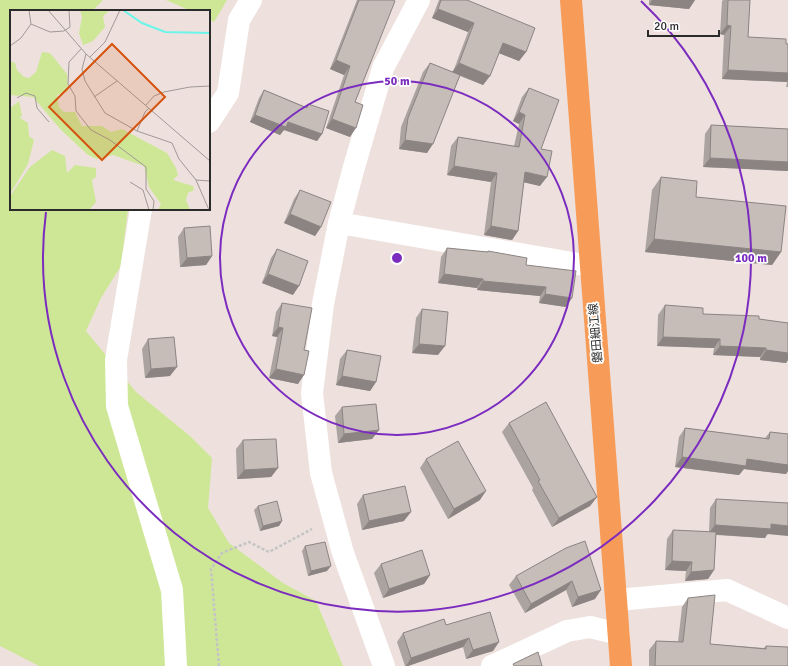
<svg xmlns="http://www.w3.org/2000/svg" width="788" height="666" font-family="Signika,'Noto Sans JP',sans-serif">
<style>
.green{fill:#cee797}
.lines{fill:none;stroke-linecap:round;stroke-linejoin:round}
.path{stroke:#c4c4c4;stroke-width:2.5;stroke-dasharray:3 2;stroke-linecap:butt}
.minor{stroke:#fff;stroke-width:22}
.major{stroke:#f79c58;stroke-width:22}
.wall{fill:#aaa39f}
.shaded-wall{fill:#8b8482}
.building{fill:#c6bdb9;stroke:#8b8482}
.ring{fill:none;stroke:#7b2cbf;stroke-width:2}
.labels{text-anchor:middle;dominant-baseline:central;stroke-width:3.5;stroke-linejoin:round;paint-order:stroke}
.street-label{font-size:12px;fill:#2b2b2b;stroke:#fff}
.inset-river{fill:none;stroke:#6bf5ea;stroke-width:2}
.inset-road{fill:none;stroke:#a09896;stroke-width:1}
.view{fill:#d5540f;fill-opacity:0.15;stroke:#d5540f;stroke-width:2}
.inset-edge{fill:none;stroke:#2b2b2b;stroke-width:2}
.centre{fill:#7b2cbf;stroke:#fff;stroke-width:2}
.ring-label{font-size:12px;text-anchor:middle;font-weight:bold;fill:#7b2cbf;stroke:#fff;stroke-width:3.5;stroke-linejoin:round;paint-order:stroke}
</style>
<rect width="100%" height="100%" fill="#eee1dd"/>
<!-- green -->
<path class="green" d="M0 0H103L92 11H11V209H128L121 266 101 298 86 331 136 392 190 436 212 458 208 508 229 543 283 583 316 601 343 666H39L0 646Z
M166 0H227L214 22 209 19V11H191Z"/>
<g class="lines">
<!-- path -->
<path class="path" d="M219 666 211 569 222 553 249 542 269 552 312 529"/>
<!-- minor -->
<path class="minor" d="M209 122 228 93 239 20 251 0
M141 209 116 360 117 406 172 590 176 666
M339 223 590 266
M617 600 727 590 788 618
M384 666 343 553 321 473 312 393 323 304 339 223 354 167 383 68 419 0
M492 666 567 631 590 627 619 634"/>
<!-- major -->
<path class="major" d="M571 0 621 666"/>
</g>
<!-- wall -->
<path class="wall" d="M357 0H393L355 102 350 137 326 128 344 75 330 69Z
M439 0H467L526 52 519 61 499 53 490 76 483 85 460 76 427 153 399 149 401 127 423 72 430 63 453 72 468 32 432 18Z
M649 0H695L689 9 649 5Z
M723 0H750L748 37 788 44V87H786L787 82 722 79 724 35 720 34 722 1Z
M529 88 541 149 540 186 524 182 518 231 512 240 484 235 491 182 447 175 451 146 458 137 514 146 519 124 513 121 522 97Z
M264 90 306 107 308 104 322 134 317 141 284 130 280 135 250 122 259 98Z
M711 125 788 129V171L703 167 705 134Z
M661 177 781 252 772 265 645 252 652 190Z
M300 190 321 227 315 236 284 223 294 199Z
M184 228 212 256 206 265 180 267 178 237Z
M447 248 487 252 488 251 526 265 566 307 539 303 540 296 477 290V288L438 283 441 257Z
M277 249 293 295 262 283 271 258Z
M282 303 304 350 298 384 269 378 277 337 272 336 276 312Z
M665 305 703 314 759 319 788 323V360L786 363 760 360V357L713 355 714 348 657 346 658 315Z
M422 309 438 355 412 353 416 318Z
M148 339 170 376 145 378 142 349Z
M347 350 376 382 370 391 336 385 340 359Z
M342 407 379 430 372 439 338 443 335 416Z
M509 423 597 497 590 506 552 527 532 490 533 488 502 432Z
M685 428 765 438 770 432 788 434V471L786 474 744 469 739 475 675 467 679 437Z
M243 440 278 468 271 477 237 479 236 449Z
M426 459 480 500 448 519 420 468Z
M363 495 404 521 362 530 357 504Z
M716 499 768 534 765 538 716 535 714 570 708 579 685 581 686 571 665 570 667 539 673 530 709 532 710 508Z
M258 506 282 521 279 526 260 531 254 510Z
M305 546 327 571 308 576 302 551Z
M566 548 595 599 572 607 566 590 525 613 509 585 516 576Z
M381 564 430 575 424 584 383 598 374 573Z
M688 598 710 644 764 648 766 646 788 666H649V650L656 641 678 642 682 607Z
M446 625 493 651 466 659 463 647 408 666H405L397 642 403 633Z"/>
<!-- shaded-wall -->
<path class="shaded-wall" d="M652 0H695L689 9 649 5Z
M438 9 474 23 468 32 432 18Z
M727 25 731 26 724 35 720 34Z
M503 43 526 52 519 61 496 52Z
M336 60 350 66 344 75 330 69Z
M459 63 490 76 483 85 452 72Z
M728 70 788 73V80L787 82 722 79Z
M519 112 525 115 519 124 513 121Z
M255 115 288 122 322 134 317 141 284 130 280 135 250 122Z
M332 119 356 128 350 137 326 128Z
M405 140 433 144 427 153 399 149Z
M710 158 788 162V171L703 167Z
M454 166 497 173 491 182 447 175Z
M525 172 547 177 540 186 518 181Z
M290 214 321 227 315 236 284 223Z
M491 226 518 231 512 240 484 235Z
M654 239 781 252 772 265 645 252Z
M212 256 206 265 180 267 187 258Z
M268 274 299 286 293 295 262 283Z
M444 274 483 279 477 288 438 283Z
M483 281 546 287 540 296 477 290Z
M545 294 572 298 566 307 539 303Z
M278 327 283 328 277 337 272 336Z
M663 337 720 339 714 348 657 346Z
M419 344 445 346 438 355 412 353Z
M720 346 766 348 760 357 713 355Z
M766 350 788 353V360L786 363 760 360Z
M177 367 170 376 145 378 151 369Z
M276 369 304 375 298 384 269 378Z
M342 376 376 382 370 391 336 385Z
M379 430 372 439 338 443 344 434Z
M682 457 747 459 788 465V471L786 474 744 469 739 475 675 467Z
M278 468 271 477 237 479 244 470Z
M486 491 480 500 448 519 454 509Z
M597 497 590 506 552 527 559 518Z
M411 512 404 521 362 530 369 521Z
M282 521 279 526 260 531 263 526Z
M771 524 788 526V536L767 534 765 538 708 534 715 525Z
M672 561 692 562 686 571 665 570Z
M331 566 327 571 308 576 311 571Z
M714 570 708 579 685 581 691 572Z
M430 575 424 584 383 598 389 589Z
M572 581 566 590 525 613 531 604Z
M601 590 595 599 572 607 578 597Z
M469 638 463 647 408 666H406L411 658Z
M499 642 493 651 466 659 473 650Z"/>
<!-- building -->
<path class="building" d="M359 0H393L395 1 355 102 363 105 356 128 332 119 350 66 336 60Z
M441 0H467L535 28 526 52 503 43 490 76 459 63 474 23 438 9Z
M728 0H750L748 37 786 39V44H788V73L728 70 731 26 727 25Z
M430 63 460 75 433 144 405 140 408 118Z
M529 88 559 100 541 149 552 151 547 177 525 172 518 231 491 226 497 173 454 166 458 137 519 147 525 115 519 112Z
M264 90 307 108 308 104 329 111 322 134 288 122 286 127 255 115Z
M711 125 788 129V162L710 158Z
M661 177 697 181 696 197 786 206 781 252 654 239Z
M300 190 331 202 321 227 290 214Z
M210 226 212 256 187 258 184 228Z
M447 248 488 252V251L527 258 526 265 576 271 572 298 545 294 546 287 483 281V279L444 274Z
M277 249 308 261 299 286 268 274Z
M282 303 312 308 304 350 309 351 304 375 276 369 283 328 278 327Z
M665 305 703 308V314L759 316V319L788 323V353L766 350V348L720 346V339L663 337Z
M422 309 448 312 445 346 419 344Z
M174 337 177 367 151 369 148 339Z
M347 350 381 356 376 382 342 376Z
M546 402 597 497 559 518 538 481 540 480 509 423Z
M376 404 379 430 344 434 342 407Z
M685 428 769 439 770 432 788 434V465L747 459 746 466 682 457Z
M276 439 278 468 244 470 243 440Z
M458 441 486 491 454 509 426 459Z
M405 486 411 512 369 521 363 495Z
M716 499 788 503V526L771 524V529L715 525Z
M277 501 282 521 263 526 258 506Z
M673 530 716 532 714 570 691 572 692 562 672 561Z
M585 541 601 590 578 597 572 581 531 604 516 576 566 548Z
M325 542 331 566 311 571 305 546Z
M422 550 430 575 389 589 381 564Z
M715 595 710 644 766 649V646L788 647V666H655L656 641 683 642 688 598Z
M490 612 499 642 473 650 469 638 411 658 403 633 444 619 446 625Z
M538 652 542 666H514L513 664Z"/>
<!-- distance rings -->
<g class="ring">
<circle cx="397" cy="258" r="177"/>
<path d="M641 1A354 354 0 1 1 46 212"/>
</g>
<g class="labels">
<!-- street labels -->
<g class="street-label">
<text transform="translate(596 333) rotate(-95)">磐田細江線</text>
</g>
</g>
<!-- overview -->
<g transform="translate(10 10)">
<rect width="200" height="200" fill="#eee1dd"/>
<path d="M70 0H100L93 6 95 17 83 31 73 35 69 23 72 7ZM32 42 40 43 57 64 58 81 47 85 49 97 54 102H65L72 116H92L101 122 112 119 157 143 166 158 168 165 163 170 183 176 184 180 178 183 176 190 180 200H148L151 194 139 177 134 156 103 145 87 149 78 145 51 120 23 87 0 85V51L5 53 7 60 14 67 19 68 26 62ZM9 91 12 105 10 108 18 113 19 126 24 130 18 154 0 184V98ZM42 140 55 146 57 163 65 155 86 158V167L82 170 86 192 79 200H0V186L20 157Z" fill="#cee797"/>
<path class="inset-river" d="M113 0 132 13 155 22 200 23"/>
<path class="inset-road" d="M38 0 76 44 200 151M21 14 40 22 54 21 60 17 59 0M0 36 11 28 21 14 19 0M71 39 59 52 58 74 65 86 66 101 81 120 100 130 136 157V179L144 191 143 200M76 44 72 59 75 71 95 103 127 121 162 133 169 149 186 170 200 171M80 47 95 32 110 0M84 87 107 71M7 88 16 83 25 86 27 98 39 112M136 95 144 86 154 82 180 77 200 76M127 121 135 102 139 98M186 170 199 200M120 172 133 180 139 200"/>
<path class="view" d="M102 34 155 87 92 150 39 97Z"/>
<rect width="200" height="200" class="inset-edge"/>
</g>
<circle cx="397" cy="258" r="6" class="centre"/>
<g class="ring-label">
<text x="397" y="85">50 m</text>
<text x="751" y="262">100 m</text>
</g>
<!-- scale -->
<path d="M648 30v6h71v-6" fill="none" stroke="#2b2b2b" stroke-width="2"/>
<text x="654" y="30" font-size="12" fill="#2b2b2b" stroke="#ffffff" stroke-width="3" paint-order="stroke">20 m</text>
</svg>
